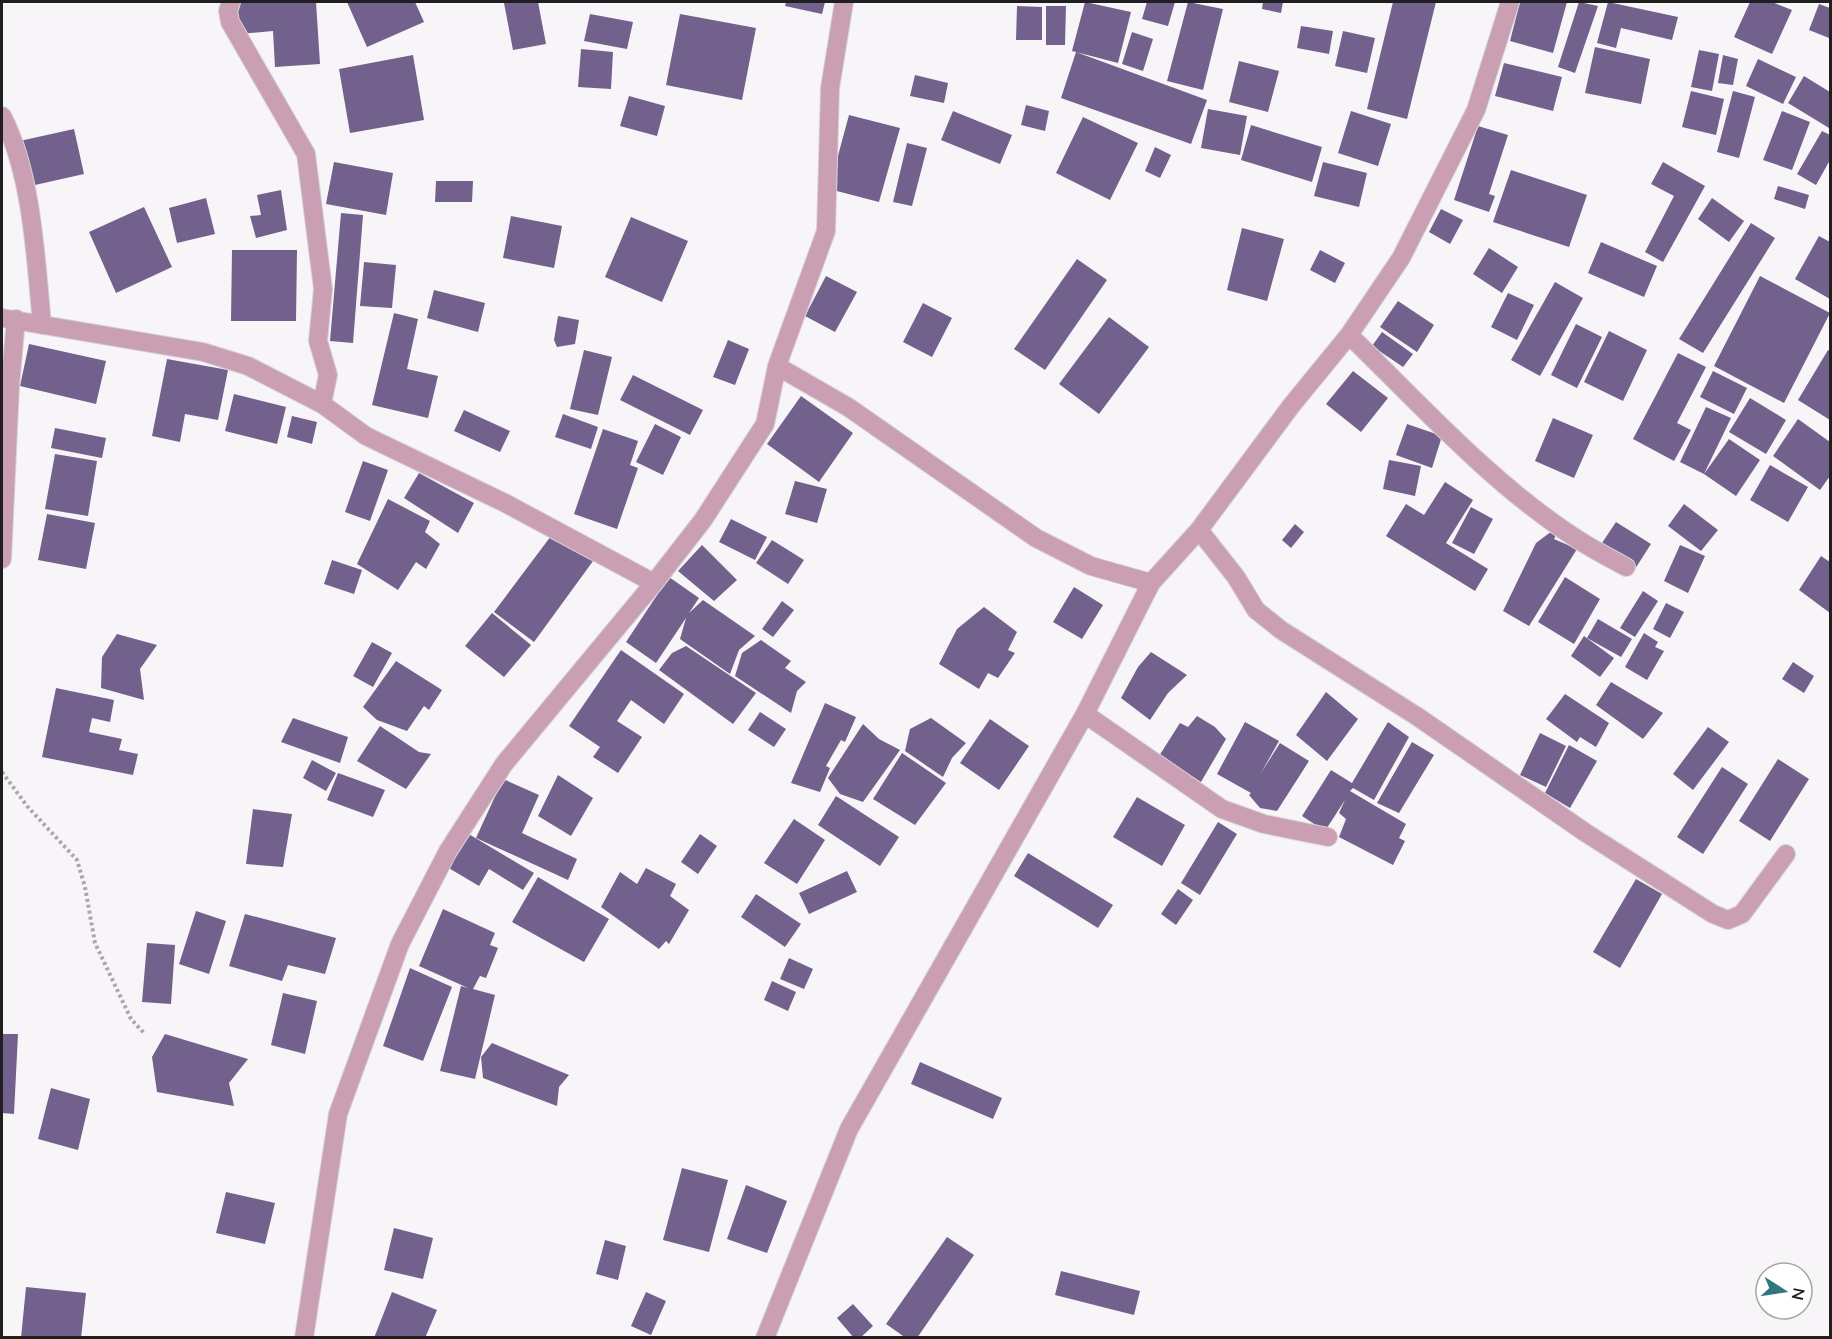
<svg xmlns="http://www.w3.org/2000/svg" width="1832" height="1339" font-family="Mulish,sans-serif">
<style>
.building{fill:#71618c}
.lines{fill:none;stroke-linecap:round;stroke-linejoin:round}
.minor-casing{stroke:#d5d3d5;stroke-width:20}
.path{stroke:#a9a7a9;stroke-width:4;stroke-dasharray:3 3;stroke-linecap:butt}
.minor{stroke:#cb9fb3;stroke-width:18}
</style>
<rect width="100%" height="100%" fill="#f8f5f8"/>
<!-- building -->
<path class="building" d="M236 2H316L320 64 275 67 273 31 238 34Z
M347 2H415L424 22 367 47Z
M538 2 546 44 513 50 504 3Z
M786 2H825L822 14 785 6Z
M1085 2 1131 12 1118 63 1072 51Z
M1147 2H1175L1168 26 1142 19Z
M1188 2 1223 9 1203 90 1167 81Z
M1263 2H1283L1281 13 1262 9Z
M1393 2H1436L1407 119 1367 109Z
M1520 2H1567L1553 53 1510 41Z
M1579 2 1598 6 1575 73 1558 67Z
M1608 2 1678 17 1672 40 1621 28 1616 48 1597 43Z
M1750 2H1772L1792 10 1772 54 1734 37Z
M1819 4 1830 8 1829 38 1809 30Z
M1017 6 1042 7V40H1016Z
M1046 6H1066L1065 45H1046Z
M590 14 633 22 627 49 584 41Z
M680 14 756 28 742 100 666 85Z
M1301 26 1333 31 1329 54 1297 48Z
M1343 31 1375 38 1367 73 1335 66Z
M1132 32 1153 39 1143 71 1122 64Z
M1595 47 1650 59 1641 104 1585 93Z
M581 49 613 52 611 89 578 87Z
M1699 50 1719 54 1712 91 1691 87Z
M1076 52 1207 100 1191 144 1061 98Z
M413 55 424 120 350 133 339 69Z
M1723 55 1738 59 1733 85 1718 83Z
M1758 59 1796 77 1783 104 1746 86Z
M1239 61 1279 71 1268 112 1229 102Z
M1504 63 1562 77 1553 111 1495 96Z
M915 75 948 83 944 103 910 96Z
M1804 76 1830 92 1829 128 1788 103Z
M1691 91 1724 99 1716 135 1682 127Z
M1733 91 1755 97 1739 158 1717 152Z
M629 96 665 106 657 136 620 126Z
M1026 105 1049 111 1045 131 1021 125Z
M1208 109 1247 116 1240 155 1201 148Z
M953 111 1012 135 1000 164 941 140Z
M1351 111 1391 124 1378 166 1338 153Z
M1782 111 1810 122 1792 170 1763 160Z
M849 115 900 128 879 202 829 189Z
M1083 117 1138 143 1110 200 1056 173Z
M1251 125 1322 147 1312 182 1241 160Z
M1478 126 1508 135 1489 194 1495 196 1489 212 1454 200Z
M74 129 84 174 26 187 15 142Z
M1822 131 1830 135V160L1816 185 1797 174Z
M907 143 927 148 912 206 893 202Z
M1155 147 1171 155 1160 178 1145 171Z
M334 162 393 173 386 215 326 204Z
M1323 162 1367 173 1359 207 1314 196Z
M1663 162 1705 186 1663 262 1645 252 1674 196 1651 184Z
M1511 170 1587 195 1569 247 1493 222Z
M436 181H473L472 202H435Z
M1778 186 1809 195 1805 209 1774 199Z
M281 190 287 230 256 238 250 216 261 215 257 195Z
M206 198 215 234 177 243 169 208Z
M1712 198 1744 221 1729 242 1698 219Z
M144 207 172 267 116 293 89 232Z
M1441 209 1463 220 1450 244 1429 232Z
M341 213 363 215 353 343 330 341Z
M511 216 562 226 554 268 503 258Z
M631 217 688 241 662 302 605 277Z
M1751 223 1775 238 1703 353 1679 339Z
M1242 228 1284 239 1267 301 1227 290Z
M1819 236 1830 242V299L1795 279Z
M1601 242 1657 266 1644 297 1588 273Z
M1489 248 1518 267 1502 293 1473 274Z
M232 250H297L296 321H231Z
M1320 250 1345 263 1335 283 1310 270Z
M1077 259 1107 280 1045 370 1014 349Z
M364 262 396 265 392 308 360 306Z
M826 276 857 292 835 332 805 316Z
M1760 276 1830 313 1784 403 1714 366Z
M1555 282 1583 298 1540 376 1511 360Z
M434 290 485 303 478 332 427 318Z
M1508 293 1534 305 1517 340 1491 327Z
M1398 301 1434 325 1417 352 1380 327Z
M923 303 952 318 932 357 903 342Z
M394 313 418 319 407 369 438 376 428 418 372 405Z
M558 316 579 320 575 344 557 347 554 340Z
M1109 317 1149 347 1099 414 1059 384Z
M1576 324 1602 337 1577 388 1551 375Z
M1609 331 1647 350 1623 401 1584 382Z
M1382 332 1413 354 1403 367 1372 346Z
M728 340 749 349 735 385 713 377Z
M29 344 106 361 96 404 20 386Z
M584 350 612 357 598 415 570 409Z
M1828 350 1830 351V420L1798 400Z
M1678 353 1706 367 1677 423 1691 430 1674 461 1633 439Z
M167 359 228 370 218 420 185 414 180 442 152 436Z
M1353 371 1388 398 1361 432 1326 404Z
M1713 371 1747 388 1734 414 1700 397Z
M633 375 703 410 690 435 620 400Z
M234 394 286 407 277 444 225 431Z
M801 396 853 433 819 482 767 444Z
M1750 398 1786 420 1766 454 1729 432Z
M1706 407 1731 418 1704 474 1680 462Z
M464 410 510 431 500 452 454 431Z
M563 414 598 427 591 449 555 437Z
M292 416 317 422 312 444 287 437Z
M1553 418 1593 435 1574 478 1535 461Z
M1798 419 1830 442V476L1820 490 1773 456Z
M655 424 681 437 663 475 636 462Z
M1407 424 1442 436 1432 468 1396 455Z
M55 428 106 438 102 458 51 448Z
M603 429 638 441 630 465 638 468 617 529 574 514Z
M1729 439 1760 460 1736 496 1704 474Z
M55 454 97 461 88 516 45 509Z
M1389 460 1421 466 1415 496 1383 489Z
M363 461 388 470 370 521 345 512Z
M1770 465 1808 487 1788 522 1750 500Z
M419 473 474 503 458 533 404 498Z
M795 481 827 489 817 523 785 514Z
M1445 482 1473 500 1446 543 1488 569 1475 591 1386 536 1406 504 1424 515Z
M388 499 430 521 425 532 440 544 426 569 416 562 398 590 357 564Z
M1684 504 1718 530 1701 551 1668 526Z
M1471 507 1493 519 1474 554 1452 543Z
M47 514 95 523 86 569 38 560Z
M731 519 767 537 755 560 719 542Z
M1616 522 1651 544 1635 569 1600 546Z
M1295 524 1304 532 1291 548 1282 540Z
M557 528 596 557 534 642 494 612Z
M1552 531 1557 533 1554 539 1577 549 1529 626 1503 611 1536 543Z
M772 540 804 560 788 584 756 563Z
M702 545 737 580 714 601 678 571Z
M1680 545 1705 556 1688 593 1664 581Z
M1821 556 1830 562V613L1799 590Z
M332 560 362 570 354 594 324 584Z
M669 577 699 598 689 613 703 600 755 636 739 650 730 674 680 639 686 618 656 663 626 642Z
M1565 577 1600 599 1574 644 1538 622Z
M1074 587 1103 605 1082 639 1053 622Z
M1643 591 1658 601 1635 637 1620 628Z
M782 601 794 610 773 637 762 629Z
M1666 603 1684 612 1670 638 1653 629Z
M984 607 1017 632 1008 650 1015 653 998 678 988 673 979 689 939 664 957 629Z
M492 613 531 645 504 677 465 646Z
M1598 619 1632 639 1621 657 1587 638Z
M1644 633 1658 642 1655 647 1664 651 1647 680 1625 667Z
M117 634 157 645 140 669 144 700 101 688 102 657Z
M1584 636 1614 658 1600 677 1571 656Z
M761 640 791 661 785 668 806 682 797 691 791 713 735 676 742 653Z
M372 642 392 653 373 687 353 676Z
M686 646 756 693 733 724 659 670 672 653Z
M621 650 684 694 664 724 631 700 617 721 642 737 618 773 593 757 600 747 569 726Z
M1151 652 1187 675 1168 693 1150 720 1121 698 1138 667Z
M396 661 442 690 429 710 424 706 407 731 377 720 363 707Z
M1793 662 1814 676 1804 693 1782 679Z
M1611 682 1663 713 1643 739 1596 705Z
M56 688 114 700 110 722 92 718 89 732 122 739 119 750 138 754 133 775 42 757Z
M1326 692 1358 719 1327 761 1296 735Z
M1565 694 1609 723 1596 747 1580 737 1577 742 1546 719Z
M825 703 856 717 845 742 841 740 826 766 830 768 820 792 791 783Z
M760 712 786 729 774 747 748 730Z
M1197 716 1215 727 1226 739 1201 782 1159 756 1180 723 1188 727Z
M293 718 348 737 340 763 281 742Z
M931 718 966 743 952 758 943 777 905 751 910 729Z
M990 719 1029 746 999 790 960 763Z
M1245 722 1279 741 1261 773 1280 743 1309 761 1277 811 1260 808 1249 795 1251 793 1217 774Z
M1388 722 1409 737 1374 800 1353 788 1350 791 1406 824 1399 838 1405 841 1393 865 1339 837 1346 819 1339 813 1345 800 1325 831 1302 816 1331 770 1352 783Z
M863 724 879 739 900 750 863 802 840 794 828 778Z
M380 726 419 752 431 754 406 789 357 761Z
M1708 727 1729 742 1693 790 1673 774Z
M1540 733 1566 746 1546 787 1520 775Z
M1412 742 1434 755 1399 813 1377 803Z
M1569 745 1597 761 1570 808 1545 793Z
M902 753 946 783 915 825 873 799Z
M1778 759 1809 779 1770 841 1739 821Z
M312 760 336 773 326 791 303 778Z
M1722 767 1748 784 1703 854 1677 837Z
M338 773 385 790 373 817 327 800Z
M558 775 593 798 571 836 538 816Z
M503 779 539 795 522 833 577 859 568 880 476 838Z
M836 796 899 837 880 866 818 825Z
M1137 797 1185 825 1162 866 1113 837Z
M253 809 292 814 283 867 246 864Z
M794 819 825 840 797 884 764 863Z
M1218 822 1237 834 1200 895 1181 883Z
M467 833 534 873 523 890 489 869 479 886 447 867Z
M700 834 717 846 698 874 681 862Z
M1028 853 1113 905 1098 928 1014 876Z
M646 868 676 884 670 896 689 910 669 944 666 941 659 949 601 907 620 872 637 884Z
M847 871 857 892 809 914 799 893Z
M538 877 609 919 584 962 512 922Z
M1636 879 1662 894 1620 968 1593 952Z
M1178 889 1193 900 1176 925 1161 914Z
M756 894 801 924 785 947 741 917Z
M443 909 495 933 490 945 498 948 486 978 480 976 473 989 495 995 475 1079 440 1071 461 986 468 988 419 966Z
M196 911 226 921 209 974 179 964Z
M245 914 336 938 325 974 288 965 282 981 229 966Z
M147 943 175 945 171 1004 142 1002Z
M789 958 813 969 804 989 780 979Z
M410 968 452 987 423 1061 383 1046Z
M772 981 796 992 788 1011 764 1000Z
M283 993 317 1001 305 1054 271 1045Z
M2 1034H18L14 1114 2 1113Z
M165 1034 248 1059 229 1083 234 1106 157 1092 152 1057Z
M492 1043 569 1075 559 1087 557 1106 483 1078 481 1057Z
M920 1062 1002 1098 993 1119 911 1084Z
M51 1088 90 1099 78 1150 38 1139Z
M682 1168 728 1180 709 1252 663 1240Z
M746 1185 787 1201 767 1253 727 1239Z
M226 1192 275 1203 265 1244 216 1233Z
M394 1228 433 1238 423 1279 384 1270Z
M947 1237 974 1255 917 1338H906L886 1324Z
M605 1240 626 1246 618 1280 596 1274Z
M1061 1271 1140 1291 1134 1315 1055 1295Z
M26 1287 86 1293 81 1338H21Z
M392 1292 437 1310 425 1338H374Z
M646 1292 666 1301 651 1335 631 1326Z
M853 1304 873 1326 860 1338H854L837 1318Z"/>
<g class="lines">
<defs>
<path id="minor" d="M231 2 228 11 230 22 306 154 323 289 318 341 328 375 322 404
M2 116C32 173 36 260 42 325
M2 318 203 352 248 366 322 404 366 436 505 503 654 583
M1349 335C1420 404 1491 483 1574 537 1590 548 1608 557 1626 567
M777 366 848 407 1036 538 1091 566 1151 583
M1199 530 1236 577 1256 610 1281 630 1418 717 1586 833 1713 914 1728 920 1742 914 1786 854
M2 559 10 386 16 319
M1085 714 1222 809 1264 824 1328 837
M304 1338 338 1114 400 944 448 851 504 764 654 583 703 520 765 424 777 366 826 231 830 88 844 2
M765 1338 849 1129 1085 714 1151 583 1199 530 1291 406 1349 335 1401 258 1476 110 1510 2"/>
</defs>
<!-- minor casing -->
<use href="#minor" class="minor-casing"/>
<!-- path -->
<path class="path" d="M2 772 27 806 77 860 85 887 95 943 131 1019 144 1033"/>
<!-- minor -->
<use href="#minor" class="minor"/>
</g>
<!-- border -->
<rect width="1832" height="1339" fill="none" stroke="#201f20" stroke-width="6"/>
<!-- north arrow -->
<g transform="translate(1784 1291) rotate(102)"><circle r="28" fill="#ffffff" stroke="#a6a5a6" stroke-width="1.5"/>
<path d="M0-4.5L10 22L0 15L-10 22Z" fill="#2f787e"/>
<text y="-9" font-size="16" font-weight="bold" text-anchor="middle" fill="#201f20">N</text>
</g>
</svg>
